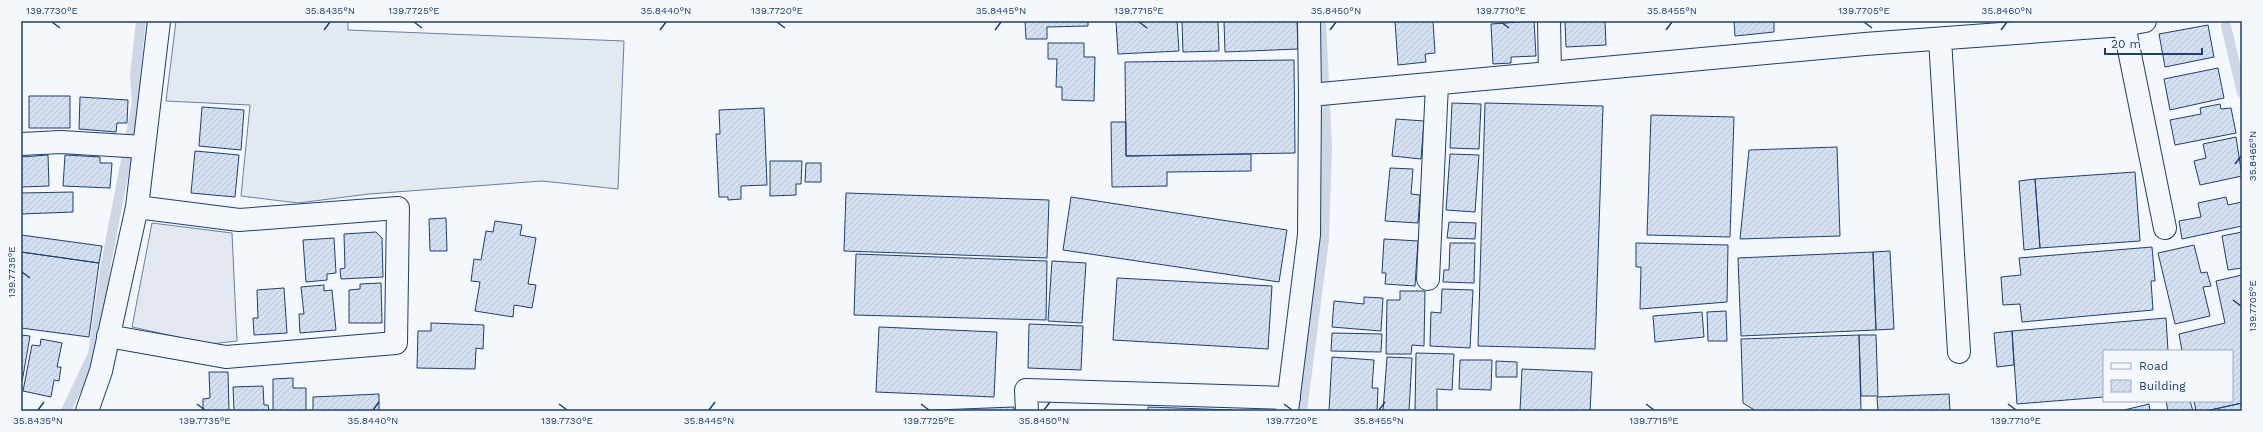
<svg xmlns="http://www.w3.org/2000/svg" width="2263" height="432" font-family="'Work Sans',sans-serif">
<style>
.grass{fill:#e3e9f0;stroke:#687fa3}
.parking{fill:#e3e8f0;stroke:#687fa3}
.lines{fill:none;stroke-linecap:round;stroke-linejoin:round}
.stream{stroke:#cfd7e4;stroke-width:10}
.building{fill:url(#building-hatch);stroke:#1d3f73}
.minor-casing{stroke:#1d3f73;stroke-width:24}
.minor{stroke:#f4f7fb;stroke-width:22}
.ticks{fill:none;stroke:#1d3f73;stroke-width:1.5}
.neatline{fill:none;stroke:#1d3f73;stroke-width:1.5}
.ticks-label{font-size:10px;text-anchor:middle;fill:#1d3f73}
</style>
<defs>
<pattern id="building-hatch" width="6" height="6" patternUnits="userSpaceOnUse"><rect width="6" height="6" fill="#d5e0f0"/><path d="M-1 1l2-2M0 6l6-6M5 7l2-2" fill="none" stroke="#b6c1d1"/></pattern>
</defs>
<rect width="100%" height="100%" fill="#f4f7fb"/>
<!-- grass -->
<path class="grass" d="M176 21H348V30L624 41 618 189 542 181 369 194 298 203 241 196 250 105 166 101Z"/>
<!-- parking -->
<path class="parking" d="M152 223 232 233 237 341 210 344 132 327Z"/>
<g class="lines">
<!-- stream -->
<path class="stream" d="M2226 26 2242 93
M66 411 93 354 106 264 137 103 135 76 141 21
M1302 411 1324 240 1327 146 1321 21"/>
</g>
<!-- building -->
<path class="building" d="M1025 21H1088V26L1047 27V39H1026Z
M1116 21H1177L1179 51 1118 54Z
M1182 21H1218L1219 51 1183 52Z
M1224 21H1297L1298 49 1225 52Z
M1395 21H1433L1435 53 1425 54 1426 62 1398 65Z
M1534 21 1536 56 1511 57V63L1493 64 1491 24Z
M1565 21H1605L1606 45 1566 47Z
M1734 21H1774V32L1735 36Z
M2208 25 2214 57 2165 67 2159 34Z
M1048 43H1084V57H1095L1094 101 1062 100V87H1056L1057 59H1048Z
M1294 60 1295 153 1126 156 1125 62Z
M2218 68 2224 98 2170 110 2164 79Z
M29 96H70V128H29Z
M80 97 128 100 127 123H117L116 132 79 129Z
M1452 103 1481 104 1479 149 1450 148Z
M1485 103 1603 106 1595 349 1478 346Z
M2220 104 2221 109 2231 108 2236 133 2175 145 2170 120 2201 114 2200 108Z
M202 107 244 110 241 150 199 146Z
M764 108 767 185 741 186V199L728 200V197H719L716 134H720L719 110Z
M1651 115 1734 117 1730 237 1647 235Z
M1396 119 1424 121 1421 159 1392 156Z
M1111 122H1126V156L1251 154V171L1167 172V186L1112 187Z
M2236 137 2242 176 2200 185 2194 161 2206 158 2203 144Z
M1837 147 1840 236 1740 239 1749 150Z
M195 151 239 155 235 197 191 193Z
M1450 154 1479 155 1475 212 1446 210Z
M48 155 49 186 21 187V157Z
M65 155 100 157V163H112L110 188 63 186Z
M770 161H802L801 184H796V195L770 196Z
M806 163H821V182H805Z
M1390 168 1413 169 1411 194 1420 195 1418 223 1385 221Z
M2135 172 2140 241 2040 248 2035 179Z
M2035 179 2040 248 2024 250 2019 181Z
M73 192V212L21 214V193Z
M846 193 1049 200 1047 258 844 251Z
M1071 197 1287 230 1279 282 1063 250Z
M2226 197 2228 205 2242 202V226L2182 239 2179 221 2201 217 2198 203Z
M446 218 447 251H430L429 219Z
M495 221 522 225 520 235 536 238 528 284 536 285 532 308 514 305 513 317 475 311 480 282 471 281 474 259 481 260 486 231 493 232Z
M1449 222 1476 223 1475 239 1447 238Z
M376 232 382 238 383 277 341 279 340 269 345 268 344 234Z
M2242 232V268L2228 270 2222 236Z
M21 235 102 246 99 263 21 252Z
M334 238 336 273 327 274V280L306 282 303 240Z
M1384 239 1418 241 1415 286 1385 284 1386 273H1382Z
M1450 243H1475L1474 283 1443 282 1444 270H1449Z
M1636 243 1728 245 1727 302 1640 309 1641 267H1636Z
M2194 245 2201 273 2207 272 2211 286 2203 287 2210 316 2175 324 2158 253Z
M2152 247 2155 281H2151L2153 310 2022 322 2020 304 2003 305 2001 277 2021 275 2019 258Z
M1890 251 1894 329 1876 330 1873 252Z
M21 252 99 263 89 337 21 328Z
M1873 252 1876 330 1741 336 1738 258Z
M856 254 1047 261 1046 320 854 315Z
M1052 261 1086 263 1082 323 1048 321Z
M2242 275V403L2206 411H2196L2194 401H2232V351H2182L2179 334 2225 323 2216 281Z
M1117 278 1272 286 1268 349 1113 340Z
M381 283 382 323H349V290L360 289V284Z
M324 285V291L332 290 336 330 300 333 299 314H304L301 287Z
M284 288 287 333 254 335 253 318H258L257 290Z
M1442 289 1473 290 1470 348 1430 346 1431 312 1441 313Z
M1400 291H1425L1424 346 1412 345 1411 354H1386L1387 300H1400Z
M1364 297 1383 298 1381 331 1332 327 1334 301 1364 304Z
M1726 311 1727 341H1708L1707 312Z
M1702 312 1704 337 1655 342 1653 316Z
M2166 318 2168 351H2104V397L2017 404 2012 331Z
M431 323 484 325 483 349 476 348 475 369 417 368 418 331H431Z
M1029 324 1083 326 1081 370 1028 368Z
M879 327 997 332 994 397 876 392Z
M2012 331 2014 365 1997 367 1994 333Z
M1332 333 1382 334 1381 352 1331 351Z
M21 335 30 336 22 382H21Z
M1859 335 1861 411H1756L1743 403 1741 339Z
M1859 335H1876L1878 396H1861Z
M41 339 62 343 57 367H61L59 381 54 380 51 397 23 391 32 345 40 346Z
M1416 353 1454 354 1452 390 1437 389V411H1415Z
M1332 357 1374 360 1372 388H1378L1377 411H1329Z
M1387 357 1412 358 1409 411H1383Z
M1460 360H1492L1491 390 1459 389Z
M1496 361 1517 362V377H1496Z
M1522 369 1592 372 1590 411H1520Z
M209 372H228L229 411H203V399L210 398Z
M293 378V388H306V411H273V379Z
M263 386 264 405H268L269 411H234L233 387Z
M379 394V411H313V397Z
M1949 394 1950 411H1878L1877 397Z
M2166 401H2190L2193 411H2168Z
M2242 403V411H2206Z
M2149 404 2150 411H2120Z
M1014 407V411H910Z
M1148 407 1233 410V411H1148Z"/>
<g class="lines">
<defs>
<path id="minor" d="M1549 21 1550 73
M2124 25 2165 228
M1940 39 1959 352
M1310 95 1865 44 2124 25 2145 21
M21 144 61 142 144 147
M1428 279 1437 84
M108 336 226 357 396 343 398 208 239 220 137 207
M87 411 101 371 137 207 159 21
M1027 411 1026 390 1289 398
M1287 411 1309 235 1310 95 1309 21"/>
</defs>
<!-- minor casing -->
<use href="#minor" class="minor-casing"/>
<!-- minor -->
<use href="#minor" class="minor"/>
</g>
<!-- ticks -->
<path class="ticks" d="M52 22 60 28M414 22 422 28M777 22 785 28M1139 22 1147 28M1501 22 1509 28M1864 22 1872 28M324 30 330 22M660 30 666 22M995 30 1001 22M1330 30 1336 22M1666 30 1672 22M2001 30 2007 22M2235 164 2241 156M22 272 30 278M2233 300 2241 306M197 404 205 410M559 404 567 410M921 404 929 410M1284 404 1292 410M1646 404 1654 410M2008 404 2016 410M38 410 44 402M373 410 379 402M709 410 715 402M1044 410 1050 402M1379 410 1385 402"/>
<!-- border -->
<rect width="2263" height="432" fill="none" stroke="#f4f7fb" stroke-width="44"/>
<!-- legend -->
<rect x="2103" y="350" width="130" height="52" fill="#f4f7fb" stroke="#9eadc5"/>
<rect x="2111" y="363" width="20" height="6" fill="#f4f7fb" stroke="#9eadc5"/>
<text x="2139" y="370" font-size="12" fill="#1d3f73">Road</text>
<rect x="2111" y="380" width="20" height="12" fill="url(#building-hatch)" stroke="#9eadc5"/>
<text x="2139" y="390" font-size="12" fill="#1d3f73">Building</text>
<!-- scale -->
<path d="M2105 48v6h97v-6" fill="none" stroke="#1d3f73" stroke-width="2"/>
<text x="2111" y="48" font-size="12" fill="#1d3f73" stroke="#f4f7fb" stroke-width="3" paint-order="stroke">20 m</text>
<rect x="22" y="22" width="2219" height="388" class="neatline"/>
<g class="ticks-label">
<text x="52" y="14">139.7730°E</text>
<text x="330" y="14">35.8435°N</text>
<text x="414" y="14">139.7725°E</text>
<text x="666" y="14">35.8440°N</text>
<text x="777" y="14">139.7720°E</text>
<text x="1001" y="14">35.8445°N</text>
<text x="1139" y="14">139.7715°E</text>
<text x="1336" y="14">35.8450°N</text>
<text x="1501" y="14">139.7710°E</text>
<text x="1672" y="14">35.8455°N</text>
<text x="1864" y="14">139.7705°E</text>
<text x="2007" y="14">35.8460°N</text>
<text transform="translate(2252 156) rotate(-90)" y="4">35.8465°N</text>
<text transform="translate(11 272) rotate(-90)" y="4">139.7735°E</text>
<text transform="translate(2252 306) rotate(-90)" y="4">139.7705°E</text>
<text x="38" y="424">35.8435°N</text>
<text x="205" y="424">139.7735°E</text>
<text x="373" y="424">35.8440°N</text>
<text x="567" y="424">139.7730°E</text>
<text x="709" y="424">35.8445°N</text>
<text x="929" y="424">139.7725°E</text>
<text x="1044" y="424">35.8450°N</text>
<text x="1292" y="424">139.7720°E</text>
<text x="1379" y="424">35.8455°N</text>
<text x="1654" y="424">139.7715°E</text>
<text x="2016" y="424">139.7710°E</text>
</g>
</svg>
